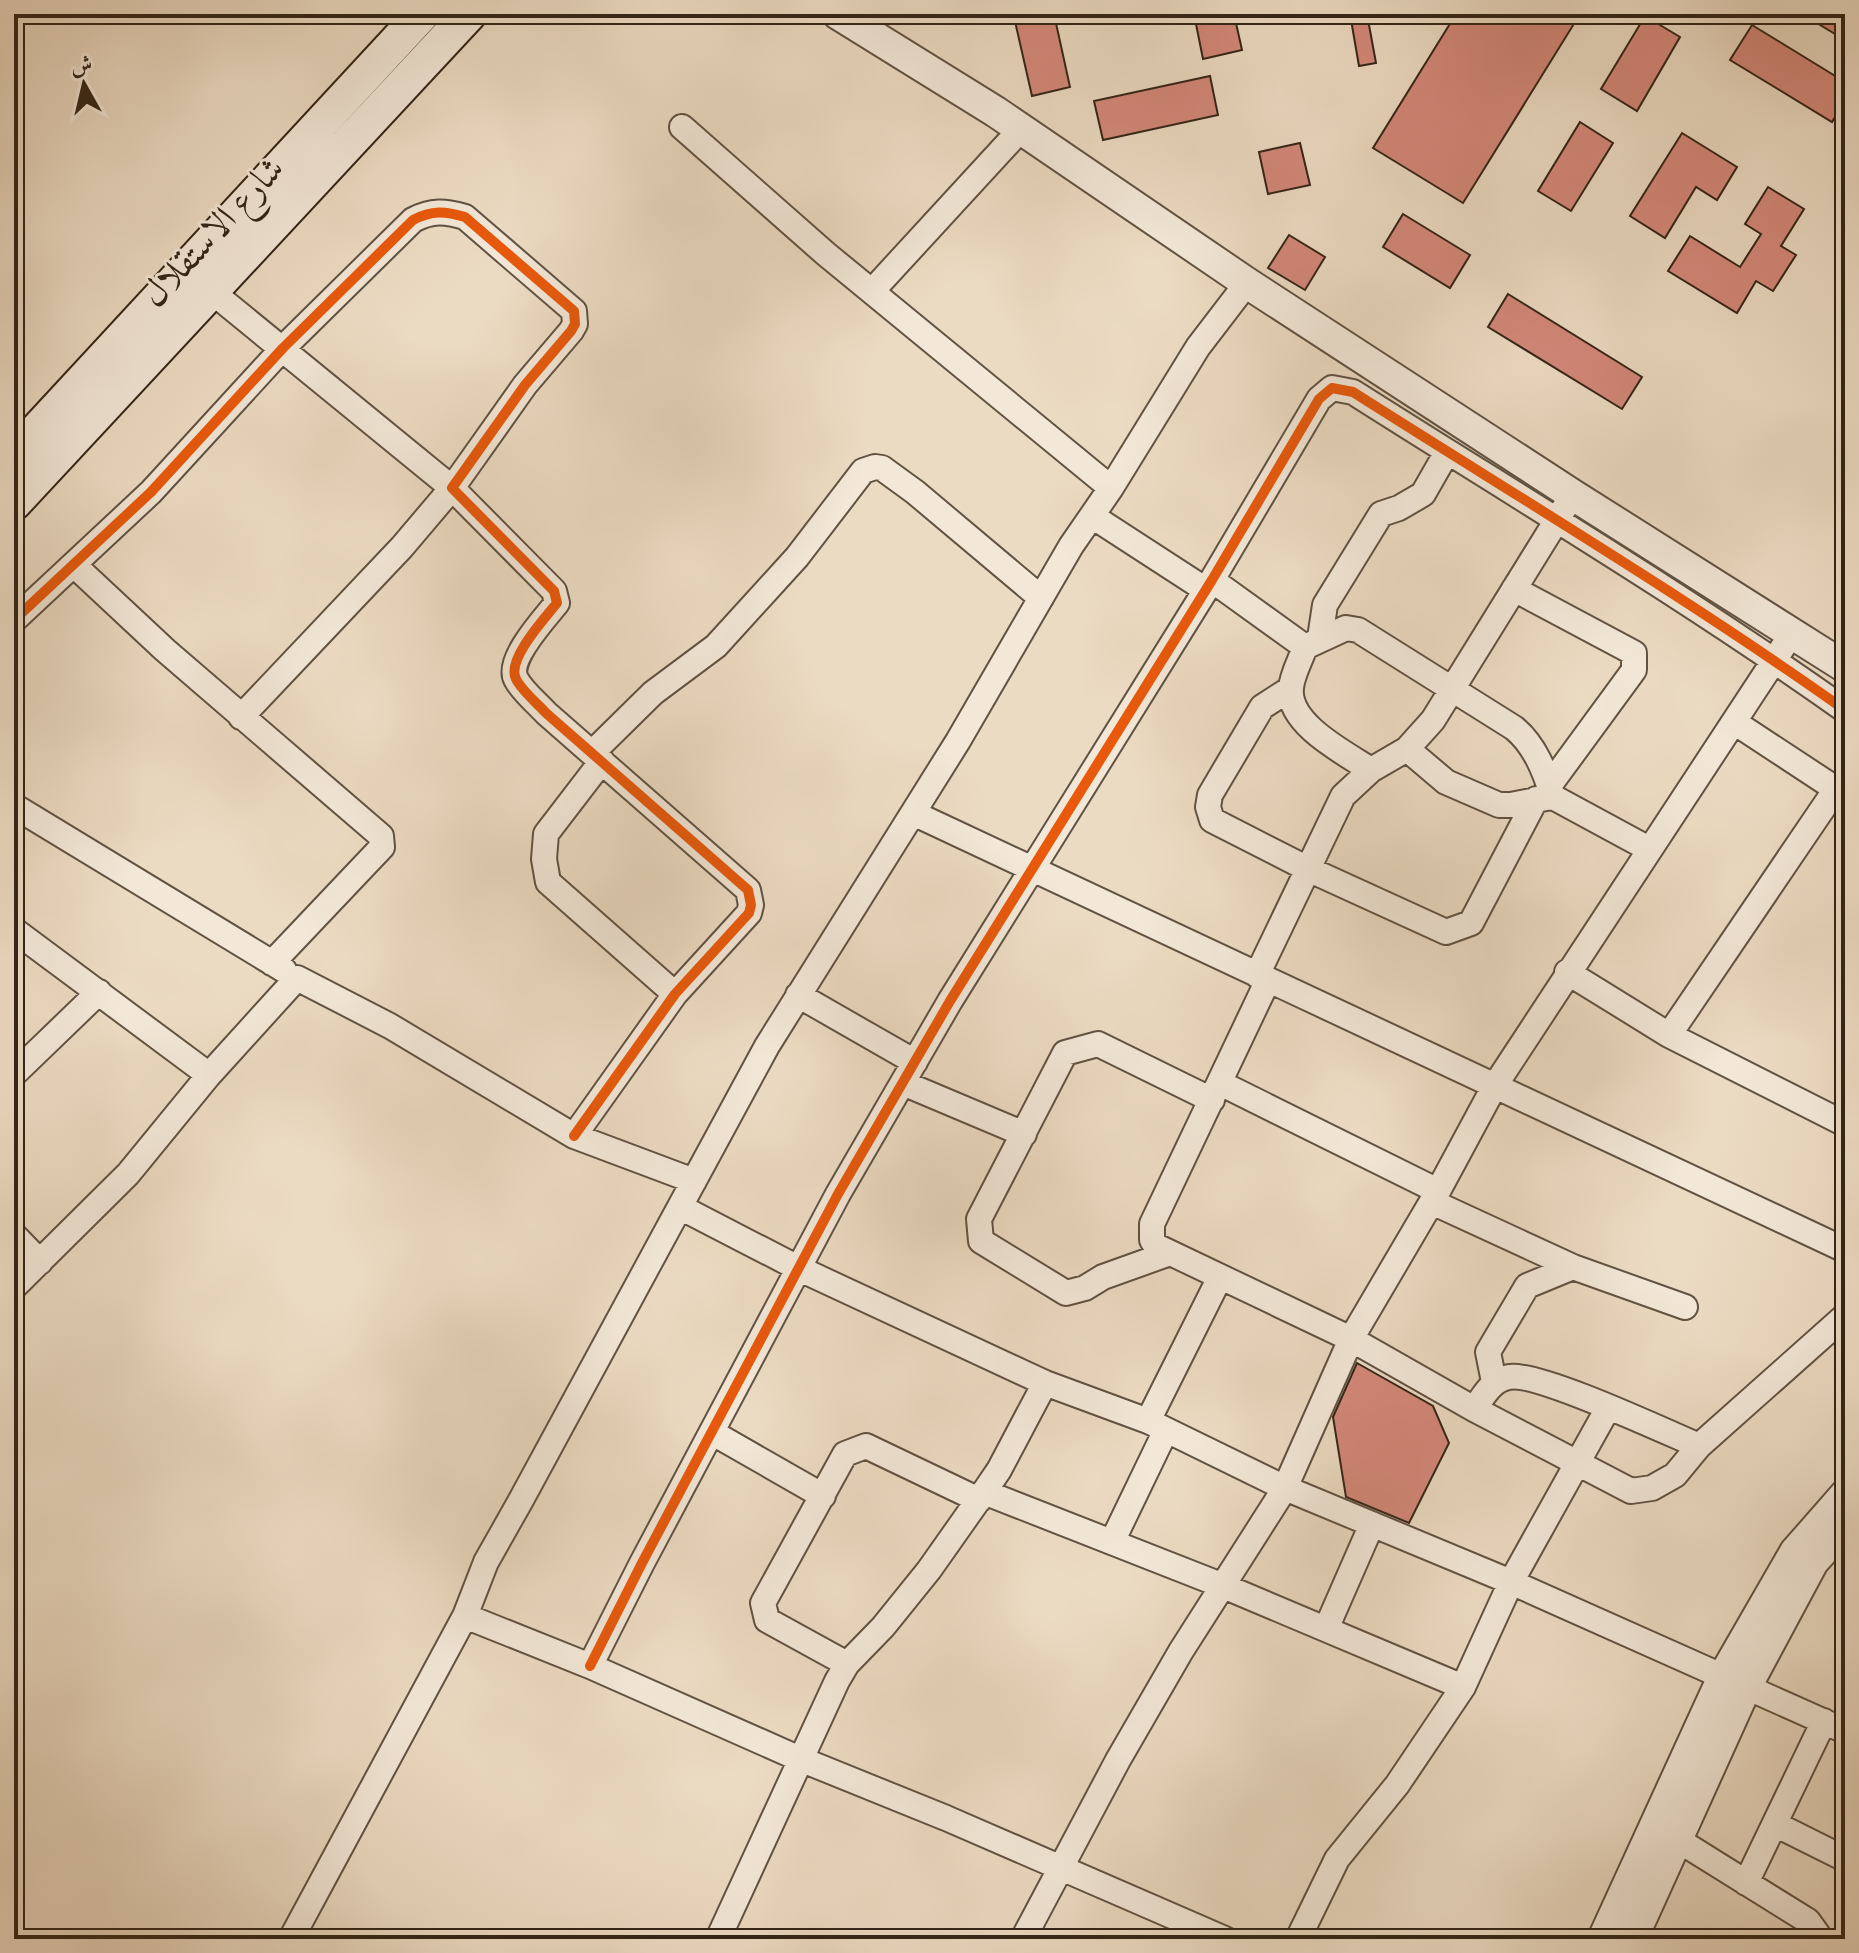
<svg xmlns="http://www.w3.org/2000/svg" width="1859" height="1953" font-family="'EB Garamond',Amiri,serif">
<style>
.building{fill:#d4887a;stroke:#332517;stroke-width:2}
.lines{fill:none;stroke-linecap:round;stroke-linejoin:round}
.minor-casing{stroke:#615242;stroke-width:28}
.tertiary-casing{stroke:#615242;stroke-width:34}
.secondary-casing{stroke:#332517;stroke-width:38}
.minor{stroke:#f3e8d8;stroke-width:24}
.tertiary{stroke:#f3e8d8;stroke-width:30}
.secondary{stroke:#f3e8d8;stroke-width:34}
.cycleway-casing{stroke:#f3e8d8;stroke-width:15}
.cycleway{stroke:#e8590c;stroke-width:10}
.labels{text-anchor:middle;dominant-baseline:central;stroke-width:6;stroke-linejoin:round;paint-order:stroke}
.street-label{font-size:36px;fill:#332517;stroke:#f3e8d8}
</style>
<rect width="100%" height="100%" fill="#ecdbc3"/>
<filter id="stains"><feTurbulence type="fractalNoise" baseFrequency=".0025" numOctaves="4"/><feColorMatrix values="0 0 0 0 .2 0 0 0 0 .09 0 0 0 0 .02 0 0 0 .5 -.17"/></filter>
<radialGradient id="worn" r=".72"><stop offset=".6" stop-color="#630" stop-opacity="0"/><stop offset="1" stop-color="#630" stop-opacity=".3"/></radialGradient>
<!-- building -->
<path class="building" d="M1028 14H1054L1070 87 1032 96 1014 17Z
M1194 14H1234L1242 50 1203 59Z
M1350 14H1367L1376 63 1359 66Z
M1456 14H1580L1463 203 1373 148Z
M1802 14H1845V40Z
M1645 16 1680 37 1637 111 1601 89Z
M1752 25 1845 82V100L1832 122 1730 60Z
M1210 76 1218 115 1103 140 1094 101Z
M1580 122 1613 143 1571 211 1538 191Z
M1682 133 1737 167 1717 200 1696 187 1665 238 1630 216Z
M1300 143 1310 185 1268 194 1259 152Z
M1768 187 1804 209 1781 246 1796 255 1773 291 1756 281 1737 313 1668 271 1690 236 1740 267 1761 234 1745 224Z
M1403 214 1470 255 1450 288 1383 247Z
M1289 235 1325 257 1305 290 1268 268Z
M1508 294 1642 377 1622 409 1488 327Z
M1357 1363 1433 1406 1449 1443 1409 1523 1346 1497 1333 1417Z"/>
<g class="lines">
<defs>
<path id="minor" d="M682 127 826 254 1111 488
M873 290 1021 129
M211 291 452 488 402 547 241 717
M1092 516 1206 590
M74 565 165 650 381 836 382 847 272 963
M1212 580 1305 647
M1514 589 1634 653V670L1549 786
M14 620 151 492 283 348 413 220C432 210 445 211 465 217L574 311 575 324 571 331 525 385 452 488 554 591 557 603C545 618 506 660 516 679 522 691 537 703 546 713L748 890 751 905 749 913 675 994 574 1136
M1320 638 1325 605 1381 514 1399 508 1423 494 1447 452
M1290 689 1262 707 1210 795 1208 807 1212 820 1308 869 1446 932 1471 923 1536 799
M1734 722 1845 795
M1407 749 1446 782 1499 805H1511L1546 798
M592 753 653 693 716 646 797 557 863 471 875 467 882 468 915 492 1041 598
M602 761 546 834 544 859 548 882 675 994
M1371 770C1345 753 1287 724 1291 688 1292 675 1301 659 1305 647L1346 628 1358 630 1514 728C1535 745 1545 772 1553 797L1649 849
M14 806 284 970
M913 813 1845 1250
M14 930 209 1075
M1567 972 1669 1035 1845 1124
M1257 975 1343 796 1371 770 1407 749 1433 720 1565 507
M1268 980 1152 1224V1240L1156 1246 1351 1339 1474 1409 1631 1491 1652 1488 1675 1475 1699 1446 1845 1316
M798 995 915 1062
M1669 1035 1836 789
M14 1074 99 992
M903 1083 1024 1134
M1220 1083 1438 1191
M1432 1202 1573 1267 1685 1307
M680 1207 800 1269 1045 1383 1148 1421 1285 1488 1511 1582 1845 1731
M14 1235 40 1262
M1170 1253 1103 1277 1085 1288 1066 1293 981 1241 979 1219 1065 1053 1098 1044 1212 1100
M14 1287 128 1174 209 1075 297 978 390 1026 574 1136 694 1181
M1494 1382 1488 1352 1527 1286 1573 1267
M1474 1409C1484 1396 1491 1380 1509 1377 1536 1371 1666 1432 1699 1446
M1148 1421 1220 1277
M713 1433 823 1496
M984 1492 1221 1585 1463 1687
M1112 1542 1166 1430
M465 1616 590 1666 800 1759 946 1818 1225 1939
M1326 1629 1372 1524
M847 1664 767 1620 763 1603 845 1454 866 1446 979 1500
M590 1666 642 1563 838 1194 950 1001 1212 580 1319 399 1332 388 1353 392C1518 497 1686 597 1845 710
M1775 1824 1845 1859
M1678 1840 1808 1921 1821 1939
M1746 1883 1824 1721
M291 1939 465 1616 486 1562 521 1500 767 1046 958 741 1071 546 1111 488 1198 347 1247 283
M718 1939 837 1681 847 1664 883 1627 929 1570 984 1492 999 1470 1045 1383
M1023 1939 1118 1760 1181 1651 1285 1488 1351 1339 1438 1191 1494 1087 1783 647
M1298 1939 1337 1859 1397 1785 1463 1687 1511 1582 1608 1408"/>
<path id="tertiary" d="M838 14 996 112 1247 283 1573 495 1845 667
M1603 1939 1723 1677 1795 1552 1845 1495
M1632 1939 1746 1687 1813 1562 1829 1544"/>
<path id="secondary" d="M14 455 422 14
M14 503 469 14"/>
</defs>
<!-- minor casing -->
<use href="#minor" class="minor-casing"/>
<!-- tertiary casing -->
<use href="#tertiary" class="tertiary-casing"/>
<!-- secondary casing -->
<use href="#secondary" class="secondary-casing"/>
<!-- minor -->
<use href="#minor" class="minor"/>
<!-- tertiary -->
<use href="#tertiary" class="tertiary"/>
<!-- secondary -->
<use href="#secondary" class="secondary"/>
<defs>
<path id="cycleway" d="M14 620 151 492 283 348 413 220C432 210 445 211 465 217L574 311 575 324 571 331 525 385 452 488 554 591 557 603C545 618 506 660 516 679 522 691 537 703 546 713L748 890 751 905 749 913 675 994 574 1136
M590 1666 642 1563 838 1194 950 1001 1212 580 1319 399 1332 388 1353 392C1518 497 1686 597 1845 710"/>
</defs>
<!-- cycleway casing -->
<use href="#cycleway" class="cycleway-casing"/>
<!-- cycleway -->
<use href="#cycleway" class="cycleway"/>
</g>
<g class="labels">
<!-- street labels -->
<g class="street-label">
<text transform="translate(212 231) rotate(-47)">شارع الاستقلال</text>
</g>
</g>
<!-- margin -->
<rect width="1859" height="1953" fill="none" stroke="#ecdbc3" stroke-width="48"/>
<rect x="16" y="16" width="1827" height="1921" fill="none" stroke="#332517" stroke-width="4"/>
<rect x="24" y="24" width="1811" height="1905" fill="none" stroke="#332517" stroke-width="2"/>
<!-- north arrow -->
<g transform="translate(84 84) rotate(352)" stroke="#f3e8d8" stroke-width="6" paint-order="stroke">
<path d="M0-6L14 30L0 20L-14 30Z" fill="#332517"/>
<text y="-12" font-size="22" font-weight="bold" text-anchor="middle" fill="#332517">ش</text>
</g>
<rect width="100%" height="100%" filter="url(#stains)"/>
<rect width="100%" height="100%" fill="url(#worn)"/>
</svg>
